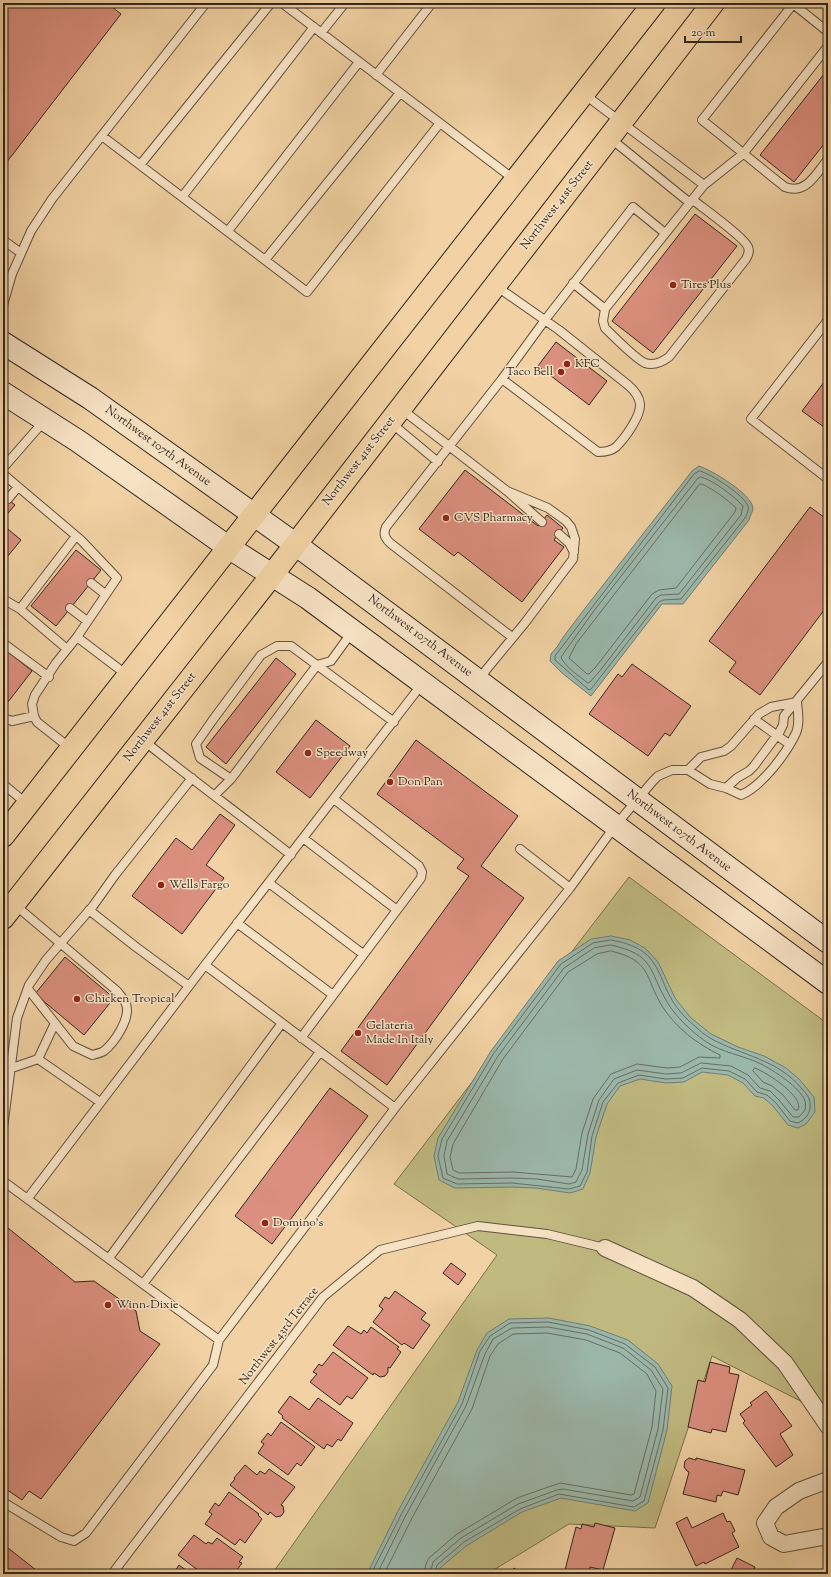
<svg xmlns="http://www.w3.org/2000/svg" width="831" height="1577" font-family="'Sorts Mill Goudy',serif">
<style>
.green{fill:#c0ba81;stroke:#79704f}
.water{fill:#9bb7aa;stroke:#717d72}
.lines{fill:none;stroke-linecap:round;stroke-linejoin:round}
.shore{stroke:#666e64;stroke-width:1}
.building{fill:#db8f7e;stroke:#32261d}
.lane-casing{stroke:#62513f;stroke-width:10}
.street-casing{stroke:#62513f;stroke-width:18}
.secondary-casing{stroke:#32261d;stroke-width:24}
.primary-casing{stroke:#32261d;stroke-width:24}
.lane{stroke:#f7e2c4;stroke-width:8}
.street{stroke:#f7e2c4;stroke-width:16}
.secondary{stroke:#f7e2c4;stroke-width:22}
.primary{stroke:#f2d2a4;stroke-width:22}
.poi-dot{fill:#8f2418;stroke:#f7e2c4;stroke-width:1.5}
.labels{text-anchor:middle;dominant-baseline:central;stroke-width:3;stroke-linejoin:round;paint-order:stroke}
.street-label{font-size:12px;fill:#32261d;stroke:#f7e2c4}
.poi-label{font-size:12px;fill:#32261d;stroke:#f7e2c4;text-anchor:start}
</style>
<rect width="100%" height="100%" fill="#f2d2a4"/>
<filter id="stains"><feTurbulence type="fractalNoise" baseFrequency=".005" numOctaves="4"/><feColorMatrix values="0 0 0 0 .2 0 0 0 0 .09 0 0 0 0 .02 0 0 0 .5 -.17"/></filter>
<radialGradient id="worn" r=".72"><stop offset=".6" stop-color="#630" stop-opacity="0"/><stop offset="1" stop-color="#630" stop-opacity=".3"/></radialGradient>
<!-- green -->
<path class="green" d="M629 877 828 1024V1415L712 1356 655 1528 569 1524 487 1574H272L497 1255 394 1184Z"/>
<!-- water -->
<path class="water" d="M699 466C711 470 751 493 753 508 753 511 750 516 749 520L683 604H662L591 696 562 673 550 661 551 654 557 647 564 636 586 607 692 471Z
M611 936 630 940 645 948 658 962 675 998 691 1018 711 1034 738 1047 764 1056 786 1068 799 1079 814 1097 815 1112 806 1124 798 1128 788 1125 773 1106 764 1098 755 1096 743 1083 728 1075 702 1072 684 1082 666 1083 640 1079 620 1086 607 1104 596 1137 590 1173 583 1189 570 1193 536 1188 512 1187 455 1188 439 1180 434 1156 438 1138 491 1051 558 961 591 939Z
M549 1318 590 1326 628 1340 658 1364 672 1386 667 1430 648 1503 635 1511 561 1498 522 1512 466 1546 440 1568 439 1574H367L398 1511 458 1402 477 1350 487 1333 509 1319Z"/>
<g class="lines">
<!-- shore -->
<path class="shore" d="M700 471C711 474 744 495 748 506 749 510 747 514 745 518L681 599 663 600 659 602 591 689 589 690 555 660V656L694 474Z
M701 477C713 480 734 496 743 506L741 515 679 594 661 595 656 598 599 672 590 682 588 683C580 677 564 666 561 657L593 612 698 478Z
M700 484H702C714 490 727 499 736 508L735 512 676 588 659 590 652 594 595 668 589 674H587L569 658 576 644Z
M611 940C622 942 633 945 642 951 659 962 662 984 672 1000 678 1010 687 1020 696 1027 700 1031 705 1035 710 1038 742 1056 778 1059 802 1089 806 1094 810 1097 810 1104 811 1113 806 1119 798 1123L790 1121 776 1103 767 1095 757 1092 745 1079 729 1071 702 1068 683 1078 666 1079 639 1075 618 1083 603 1102 592 1136 587 1172 580 1186 569 1189 512 1183 457 1184 443 1178 438 1156 442 1139 494 1053 561 964 593 943Z
M611 945C655 955 648 969 667 1002 676 1017 691 1031 705 1041 722 1053 743 1055 761 1064 773 1070 801 1088 805 1101 806 1103 805 1108 805 1110L799 1117H793L779 1100 770 1091 760 1088 748 1075 731 1066 701 1063 681 1073 666 1074 637 1070 614 1079 599 1100 588 1134 582 1170 576 1182 569 1184 537 1179 512 1178 458 1179 447 1174 444 1156 447 1141 498 1056 564 968 594 948Z
M611 951C652 961 644 976 662 1006 676 1028 697 1044 720 1055V1058L699 1057 680 1067 667 1068 637 1064 611 1074 593 1099 582 1133 576 1169 572 1177 513 1172 459 1173 453 1170 450 1157 453 1144 503 1059 568 972 597 954Z
M755 1068C766 1072 805 1097 798 1110H795L783 1095 772 1086 763 1082 753 1071Z
M371 1574 402 1513 462 1404 480 1351 490 1336 510 1323 548 1322 589 1330 625 1344 655 1367 668 1388 663 1430 644 1501 634 1507 559 1494 520 1509 464 1542 437 1565 435 1574
M377 1574 406 1515 466 1406 485 1354 493 1339 512 1328 548 1327 587 1334 623 1348 651 1370 663 1389 658 1429 640 1497 633 1501 563 1489 557 1490 518 1504 461 1538 433 1562 430 1574
M384 1574 412 1518 472 1409 490 1356 498 1344 513 1334 547 1333 586 1340 620 1353 647 1374 656 1391 652 1427 634 1494 631 1495 560 1483 517 1498 457 1534 429 1558 426 1564 424 1574"/>
</g>
<!-- building -->
<path class="building" d="M3 3H107L121 14 3 167Z
M828 69V139L794 182 760 155Z
M695 214 737 246 653 353 612 321Z
M556 342 607 381 589 405 538 366Z
M828 377V430L802 411Z
M465 470 538 526 547 515 563 528 554 540 564 547 522 602 458 552 454 556 419 529Z
M3 495 15 505 3 519Z
M810 507 828 520V605L760 695 729 672 736 662 709 641Z
M3 525 21 540 3 562Z
M76 550 101 570 56 626 31 606Z
M8 652 32 671 8 702 3 698V658Z
M276 658 296 674 226 764 206 747Z
M632 664 691 706 670 736 665 733 648 756 589 714 618 674 622 677Z
M316 720 350 746 310 798 276 772Z
M416 740 518 816 481 866 524 898 387 1085 341 1051 469 876 457 868 464 859 377 794Z
M220 814 235 825 206 865 224 878 182 934 132 896 176 838 192 850Z
M65 957 114 998 84 1035 35 994Z
M330 1088 368 1116 272 1244 235 1216Z
M3 1224 75 1282 94 1281 136 1311 140 1331 160 1344 41 1499 29 1491 22 1500 3 1487Z
M451 1263 466 1274 458 1285 443 1273Z
M395 1291 426 1313 421 1319 430 1325 413 1349 404 1343 402 1345 373 1322 383 1309 379 1306 385 1297 389 1299Z
M348 1326 361 1334 364 1330 367 1333 371 1327 399 1347 397 1349 401 1352 390 1368 388 1367V1372L385 1376 380 1377 374 1373 373 1375 333 1345Z
M333 1352 368 1378 352 1399 347 1396 340 1405 310 1382 317 1374 313 1372 319 1364 322 1366Z
M710 1362 730 1367 729 1373 739 1375 726 1432 712 1429 711 1433 688 1427 698 1380 705 1382Z
M766 1391 792 1426 780 1434 793 1455 776 1467 743 1423 745 1421 740 1414 752 1405 750 1403Z
M290 1396 309 1410 318 1398 353 1423 341 1441 338 1439 332 1447 327 1444 324 1449 282 1418 283 1416 278 1412Z
M281 1422 315 1447 301 1466 297 1463 288 1475 258 1453 264 1444 261 1442 268 1433 271 1436Z
M689 1458 696 1460V1458L745 1470 738 1495 723 1491 721 1496 717 1495 716 1502 683 1494 689 1472 687 1471 684 1467 685 1461Z
M245 1465 257 1475 260 1471 265 1474 269 1469 295 1487 281 1505 283 1506 284 1512 281 1516 276 1517 270 1512 268 1515 230 1485 235 1479 234 1478Z
M229 1492 259 1514 258 1515 262 1519 245 1543 240 1539 235 1545 205 1524 212 1514 209 1512 215 1503 219 1506Z
M723 1513 727 1522 730 1521 735 1531 732 1533 739 1547 705 1564 704 1562 696 1566 676 1523 687 1517 692 1528Z
M595 1523 615 1528 603 1570 590 1567 588 1574H564L576 1527 581 1529 582 1524 594 1527Z
M194 1535 206 1544 208 1542 212 1544 217 1538 243 1557 239 1562 242 1563 234 1574H203L178 1555Z
M3 1544 41 1574H3Z
M737 1558 755 1567 754 1570 761 1574H729Z
M179 1565 191 1574H163L167 1570 173 1574Z
M514 1568 523 1574H510Z"/>
<g class="lines">
<defs>
<path id="lane" d="M282 3 515 180
M792 3 828 32
M794 3 702 120C730 142 757 165 785 187 806 195 816 174 828 159
M321 33 345 3
M376 75 432 3
M584 94 704 185
M102 136 307 292 440 123
M610 138 690 203
M140 165 271 3
M182 197 314 27
M228 231 359 62
M3 240 21 253
M265 260 400 93
M573 283 605 309 603 321 605 328C613 336 636 359 645 363 653 366 662 362 669 357L746 259C748 255 750 252 748 247 745 238 703 208 693 200
M496 286 559 330 628 385C634 390 639 396 640 404 641 416 625 438 616 447 611 451 605 452 598 452L502 379
M3 305 12 274 31 231 52 199 206 3
M605 309 704 185 743 154 828 46
M828 320 751 419 828 479
M400 408 507 491 542 522
M390 422 438 462
M3 468 45 420
M3 474 81 540 117 578 77 637 127 675
M8 499 18 487
M559 534 569 543 574 552
M91 583 105 594
M3 599 20 609
M70 608 87 621
M512 637 390 543C385 538 383 534 386 527L502 379 545 320 633 207 665 233
M3 643 49 677
M67 649 20 609 76 536
M480 680 486 670 524 624 573 559 575 539 571 527 566 521 548 508 507 491
M3 718 12 721 34 716
M754 719 789 744
M143 740C191 779 242 816 291 855
M70 748 37 722 34 716 32 704 35 695 56 663 77 637
M688 770 701 757 724 751 731 746 759 714 771 707 797 702
M231 779 200 758 196 744 212 721 261 655 277 646H291L394 722
M3 784 27 804
M828 786V789
M726 788 737 778 749 771 754 766 780 731 783 725 784 716 828 662
M215 795 231 779 317 665 331 661 352 632
M303 838 397 910
M520 849 570 888
M269 883 363 954
M15 905 117 991C120 995 124 999 126 1004 131 1018 115 1042 104 1051 101 1053 96 1054 92 1055L73 1046 28 989
M89 910 136 947 189 986
M237 923 333 995
M301 1038 421 878 422 872 419 866 334 799
M38 1059 55 1023
M12 1068 38 1059 100 1102
M395 1108 205 965 422 684
M3 1128 17 1018 29 985 46 960 93 906 115 875 192 778
M3 1181 219 1340
M28 1198 205 965
M109 1258 282 1023
M143 1284 320 1052
M3 1502 61 1537 74 1541 86 1533 213 1365 219 1340 395 1108 570 888 615 826 653 781 658 776 672 770H688L710 784 726 788 741 795C762 786 786 754 796 733 800 724 798 712 797 702
M112 1574 323 1297 380 1250 478 1226 547 1234 605 1248"/>
<path id="street" d="M605 1248 693 1288 740 1320 785 1363 828 1426
M828 1480 799 1491 776 1507 765 1523 771 1537 784 1544 828 1536"/>
<path id="secondary" d="M3 343 90 398 295 544 828 942
M3 393 78 441 228 547 308 598 828 983"/>
<path id="primary" d="M3 836 654 3
M3 918 272 575 713 3"/>
</defs>
<!-- lane casing -->
<use href="#lane" class="lane-casing"/>
<!-- street casing -->
<use href="#street" class="street-casing"/>
<!-- secondary casing -->
<use href="#secondary" class="secondary-casing"/>
<!-- primary casing -->
<use href="#primary" class="primary-casing"/>
<!-- lane -->
<use href="#lane" class="lane"/>
<!-- street -->
<use href="#street" class="street"/>
<!-- secondary -->
<use href="#secondary" class="secondary"/>
<!-- primary -->
<use href="#primary" class="primary"/>
</g>
<!-- markers -->
<g class="poi-dot">
<circle cx="673" cy="285" r="4"/>
<circle cx="567" cy="364" r="4"/>
<circle cx="561" cy="372" r="4"/>
<circle cx="446" cy="518" r="4"/>
<circle cx="308" cy="753" r="4"/>
<circle cx="390" cy="782" r="4"/>
<circle cx="161" cy="885" r="4"/>
<circle cx="77" cy="999" r="4"/>
<circle cx="358" cy="1033" r="4"/>
<circle cx="265" cy="1223" r="4"/>
<circle cx="108" cy="1305" r="4"/>
</g>
<g class="labels">
<!-- street labels -->
<g class="street-label">
<text transform="translate(557 205) rotate(-52)">Northwest 41st Street</text>
<text transform="translate(158 446) rotate(36)">Northwest 107th Avenue</text>
<text transform="translate(359 461) rotate(-52)">Northwest 41st Street</text>
<text transform="translate(420 636) rotate(37)">Northwest 107th Avenue</text>
<text transform="translate(160 717) rotate(-52)">Northwest 41st Street</text>
<text transform="translate(679 831) rotate(37)">Northwest 107th Avenue</text>
<text transform="translate(279 1336) rotate(-52)">Northwest 43rd Terrace</text>
</g>
<!-- poi labels -->
<g class="poi-label">
<text x="681" y="285">Tires Plus</text>
<text x="575" y="364">KFC</text>
<text x="553" y="372" text-anchor="end">Taco Bell</text>
<text x="454" y="518">CVS Pharmacy</text>
<text x="316" y="753">Speedway</text>
<text x="398" y="782">Don Pan</text>
<text x="169" y="885">Wells Fargo</text>
<text x="85" y="999">Chicken Tropical</text>
<text x="366" y="1026">Gelateria<tspan x="366" dy="14">Made In Italy</tspan></text>
<text x="273" y="1223">Domino's</text>
<text x="116" y="1305">Winn-Dixie</text>
</g>
</g>
<!-- margin -->
<rect width="831" height="1577" fill="none" stroke="#f2d2a4" stroke-width="16"/>
<rect x="4" y="4" width="823" height="1569" fill="none" stroke="#32261d" stroke-width="2"/>
<rect x="8" y="8" width="815" height="1561" fill="none" stroke="#32261d"/>
<!-- scale -->
<path d="M685 36v6h56v-6" fill="none" stroke="#32261d" stroke-width="2"/>
<text x="691" y="36" font-size="12" fill="#32261d" stroke="#f7e2c4" stroke-width="3" paint-order="stroke">20 m</text>
<rect width="100%" height="100%" filter="url(#stains)"/>
<rect width="100%" height="100%" fill="url(#worn)"/>
</svg>
